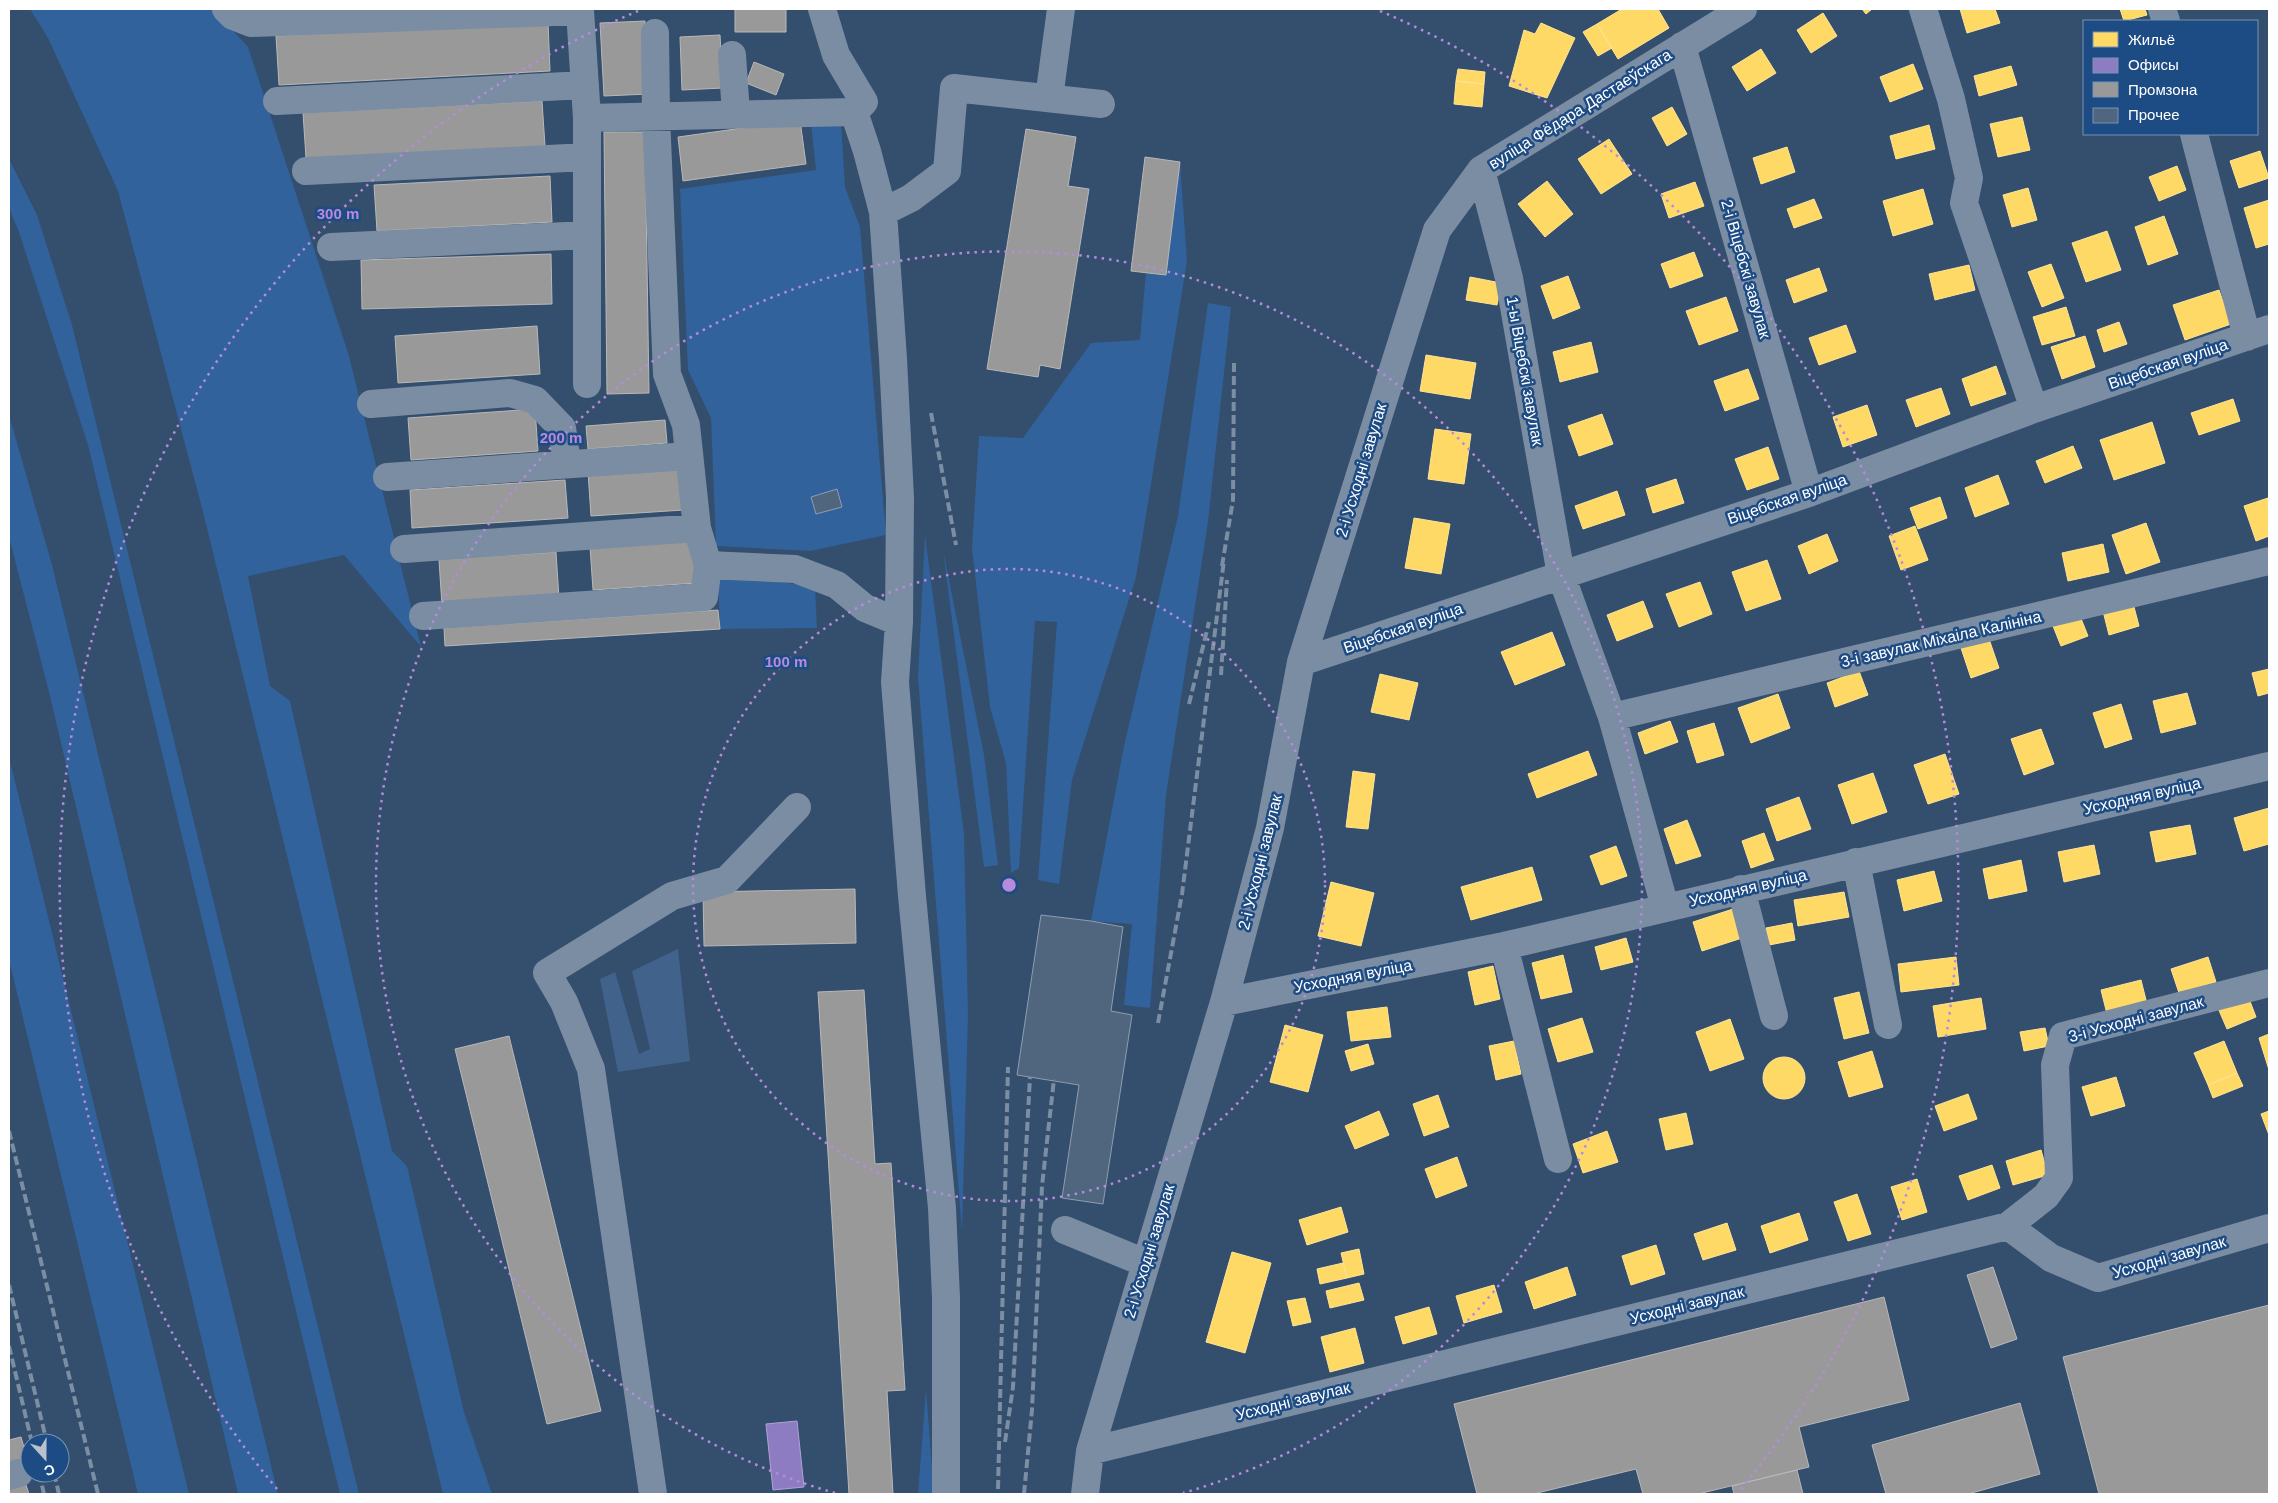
<svg xmlns="http://www.w3.org/2000/svg" width="2278" height="1503" font-family="Arial,sans-serif">
<style>
.green{fill:#31629b}
.water{fill:#41628b}
.homes{fill:#ffd966;stroke:#ffe494}
.offices{fill:#8e7cc3;stroke:#b0a3d5}
.industry{fill:#999;stroke:#b8b8b8}
.building{fill:#50657e;stroke:#8e9eb1}
.lines{fill:none;stroke-linecap:round;stroke-linejoin:round}
.minor{stroke:#7b8da3;stroke-width:28}
.rail{stroke:#7b8ea2;stroke-width:4;stroke-dasharray:9 4;stroke-linecap:butt}
.ring{fill:none;stroke:#b68bdc;stroke-width:2.5;stroke-dasharray:2.5 5}
.labels{text-anchor:middle;dominant-baseline:central;stroke-width:5;stroke-linejoin:round;paint-order:stroke}
.street-label{font-size:16px;fill:#fff;stroke:#1d4b84}
.centre{fill:#b68bdc;stroke:#1d4b84;stroke-width:2.5}
.ring-label{font-size:15px;text-anchor:middle;font-weight:bold;fill:#b68bdc;stroke:#1d4b84;stroke-width:5;stroke-linejoin:round;paint-order:stroke}
</style>
<rect width="100%" height="100%" fill="#344e6d"/>
<!-- green -->
<path class="green" d="M30 9H213L248 47 349 356 421 647 344 555 248 576 270 686 290 701 392 1151 407 1166 464 1412 492 1494H443L203 512 118 191 48 38Z
M841 123 845 187 860 227 886 535 810 551 716 546 711 418 688 370 680 189 816 170 811 124Z
M9 159 37 215 72 325 359 1494H340L88 445 19 232 9 208Z
M1180 162 1187 261 1136 577 1072 780 1059 884 1038 880 1057 622 1035 621 1019 868 1011 873 1006 763 990 707 972 548 979 436 1023 438 1091 343 1140 340 1146 272 1166 274Z
M1208 303 1231 307 1208 522 1166 795 1150 1008 1124 1005 1132 924 1091 921 1124 746 1178 516Z
M9 415 52 565 278 1494H238L49 692 9 537Z
M925 535 964 834 968 1015 962 1232 918 677Z
M943 550 984 755 998 865 984 867Z
M718 573 815 587 817 628 720 629Z
M9 757 189 1494H138L9 960Z
M926 1389 934 1494H918Z"/>
<!-- water -->
<path class="water" d="M678 949 690 1061 618 1072 600 979 615 972 639 1054 650 1049 632 971Z"/>
<!-- homes -->
<path class="homes" d="M1622 9H1658L1669 28 1618 59 1597 24Z
M1862 9H1872L1866 14Z
M1960 9H1995L2000 23 1967 33Z
M2120 9H2145L2147 15 2124 21Z
M1823 13 1837 36 1811 53 1797 30Z
M1541 23 1575 38 1547 98 1509 86 1524 30 1535 34Z
M1597 24 1612 48 1598 56 1583 32Z
M1761 49 1776 73 1747 91 1732 67Z
M1913 64 1923 89 1890 102 1880 77Z
M2011 66 2017 85 1979 96 1974 76Z
M1458 69 1485 72 1484 84 1456 81Z
M1456 81 1484 84 1482 107 1454 104Z
M1672 107 1687 134 1667 146 1652 118Z
M2022 117 2030 150 1998 157 1990 124Z
M1929 125 1935 149 1896 159 1890 136Z
M1609 139 1632 174 1601 194 1578 159Z
M1787 147 1795 172 1761 184 1753 158Z
M2260 151 2269 178 2239 188 2230 161Z
M2177 166 2186 190 2159 201 2149 177Z
M1547 181 1573 214 1545 237 1518 204Z
M1695 182 1704 206 1669 218 1661 194Z
M2028 188 2037 220 2012 227 2003 195Z
M1923 189 1933 224 1893 236 1883 201Z
M1814 199 1822 218 1794 228 1787 209Z
M2269 200V244L2256 248 2244 208Z
M2164 216 2178 254 2148 265 2135 227Z
M2107 231 2121 270 2086 282 2072 243Z
M1694 252 1703 276 1670 288 1661 264Z
M2051 264 2064 298 2042 307 2028 272Z
M1969 265 1975 290 1935 300 1929 274Z
M1819 268 1827 291 1794 303 1786 280Z
M1568 276 1580 308 1553 319 1541 286Z
M1470 277 1501 283 1497 305 1466 300Z
M2219 290 2231 324 2185 340 2173 305Z
M1726 297 1738 331 1699 345 1686 311Z
M2066 307 2075 336 2042 345 2033 317Z
M2119 322 2127 344 2104 352 2097 330Z
M1846 325 1856 352 1819 365 1809 338Z
M2085 336 2095 367 2062 379 2051 347Z
M1591 342 1598 372 1560 382 1553 352Z
M1426 355 1476 363 1470 399 1420 391Z
M1996 366 2006 394 1971 406 1962 379Z
M1748 369 1759 399 1725 411 1714 381Z
M1941 388 1950 414 1916 427 1906 400Z
M2233 399 2240 421 2199 435 2191 413Z
M1867 405 1877 435 1843 447 1833 417Z
M1602 414 1613 444 1579 456 1568 426Z
M2152 422 2165 463 2114 480 2100 440Z
M1435 429 1471 434 1464 484 1428 479Z
M2073 446 2082 468 2045 483 2036 461Z
M1768 447 1779 479 1747 490 1735 459Z
M1998 475 2009 504 1975 517 1965 488Z
M1676 479 1684 503 1653 513 1646 489Z
M1617 491 1625 515 1583 529 1575 506Z
M1940 497 1947 518 1918 529 1910 508Z
M2268 498 2269 536 2256 541 2244 506Z
M1414 518 1450 524 1441 574 1405 568Z
M2146 523 2160 562 2126 574 2112 535Z
M1915 526 1928 560 1901 570 1889 536Z
M1827 534 1838 561 1809 574 1798 546Z
M2103 544 2109 572 2068 581 2062 553Z
M1767 560 1781 599 1746 611 1732 572Z
M1700 582 1712 614 1679 627 1666 594Z
M1643 601 1653 627 1617 641 1607 615Z
M2133 603 2139 626 2109 635 2103 611Z
M2080 616 2088 636 2061 646 2053 626Z
M1552 632 1565 665 1515 685 1501 652Z
M1988 636 1999 668 1971 678 1960 645Z
M2269 669V693L2258 696 2252 673Z
M1859 671 1868 695 1835 707 1827 683Z
M1380 674 1418 683 1409 720 1371 712Z
M2187 693 2196 724 2161 733 2153 701Z
M1778 694 1790 728 1751 743 1738 708Z
M2121 704 2132 739 2105 748 2093 713Z
M1670 721 1678 742 1645 754 1638 733Z
M1714 723 1724 755 1697 763 1687 731Z
M2041 729 2054 764 2024 775 2011 739Z
M1588 751 1597 775 1537 798 1528 774Z
M1945 754 1959 794 1928 804 1914 765Z
M1353 771 1375 774 1368 829 1346 827Z
M1873 773 1887 812 1852 824 1838 785Z
M1799 797 1811 829 1777 841 1766 809Z
M2269 808V844L2244 851 2234 818Z
M1687 820 1701 856 1676 864 1664 829Z
M2190 825 2196 854 2156 862 2150 832Z
M1764 833 1774 860 1751 868 1742 841Z
M2094 845 2100 874 2064 882 2058 852Z
M1616 846 1627 876 1601 885 1590 856Z
M2021 860 2027 891 1989 899 1983 869Z
M1532 867 1542 900 1471 920 1461 887Z
M1934 871 1942 901 1904 911 1897 880Z
M1331 882 1374 893 1361 946 1318 936Z
M1844 892 1849 917 1798 926 1794 900Z
M1733 909 1742 938 1702 951 1693 922Z
M1792 923 1795 940 1769 945 1766 928Z
M1626 938 1633 962 1601 970 1595 947Z
M1563 955 1572 992 1541 999 1532 963Z
M1956 957 1959 985 1901 992 1898 964Z
M2208 957 2216 982 2179 993 2171 969Z
M1493 966 1500 999 1475 1005 1468 972Z
M2141 980 2147 1004 2107 1014 2101 990Z
M1859 992 1869 1033 1844 1039 1834 998Z
M2248 996 2256 1017 2227 1029 2218 1008Z
M1981 998 1986 1029 1938 1037 1933 1006Z
M1387 1007 1391 1037 1351 1041 1347 1012Z
M1582 1018 1593 1052 1558 1062 1548 1029Z
M1730 1019 1744 1059 1710 1071 1696 1032Z
M1285 1025 1323 1035 1308 1092 1270 1082Z
M2045 1028 2049 1046 2024 1051 2020 1032Z
M2269 1034V1070L2259 1038Z
M1514 1041 1521 1074 1496 1080 1489 1046Z
M2224 1041 2237 1073 2208 1085 2194 1053Z
M1368 1044 1374 1064 1351 1071 1345 1051Z
M1872 1051 1883 1087 1849 1097 1838 1062Z
M1763 1078a21 21 0 1 1 42 0a21 21 0 1 1-42 0Z
M2237 1073 2243 1086 2213 1098 2208 1085Z
M2116 1077 2125 1106 2091 1116 2082 1087Z
M1968 1094 1977 1119 1944 1131 1935 1106Z
M1438 1095 1449 1127 1424 1136 1413 1104Z
M1379 1111 1389 1135 1355 1149 1345 1126Z
M2269 1111V1135L2261 1114Z
M1686 1113 1693 1144 1666 1150 1659 1119Z
M1607 1131 1618 1162 1583 1173 1573 1144Z
M2041 1150 2048 1175 2013 1185 2006 1161Z
M1457 1157 1467 1186 1436 1198 1425 1169Z
M1992 1165 2000 1188 1968 1200 1959 1176Z
M1917 1179 1927 1212 1902 1220 1891 1187Z
M1857 1194 1871 1234 1848 1241 1834 1202Z
M1341 1207 1348 1232 1307 1245 1299 1220Z
M1799 1213 1808 1240 1770 1253 1761 1226Z
M1727 1223 1736 1250 1703 1260 1694 1234Z
M1656 1245 1665 1274 1631 1285 1622 1256Z
M1359 1249 1364 1274 1347 1278 1341 1253Z
M1232 1252 1271 1263 1245 1353 1206 1342Z
M1343 1263 1347 1278 1320 1284 1317 1269Z
M1567 1267 1576 1295 1534 1309 1525 1282Z
M1359 1283 1364 1300 1330 1308 1326 1291Z
M1494 1285 1502 1312 1464 1323 1456 1296Z
M1305 1298 1311 1322 1293 1326 1287 1301Z
M1429 1307 1437 1334 1403 1344 1395 1317Z
M1355 1328 1364 1363 1330 1372 1321 1337Z"/>
<!-- offices -->
<path class="offices" d="M797 1421 804 1487 773 1490 766 1424Z"/>
<!-- industry -->
<path class="industry" d="M735 9H786V32H735Z
M645 21 649 94 604 96 600 23Z
M548 22 550 71 279 85 276 36Z
M720 35 723 88 682 90 680 37Z
M754 62 784 74 776 95 746 83Z
M542 101 545 146 306 158 303 113Z
M800 120 806 164 683 181 678 137Z
M1026 129 1076 137 1068 186 1089 189 1060 369 1040 365 1038 377 987 369Z
M604 132H645L649 393 607 394Z
M1145 157 1180 162 1166 275 1131 271Z
M550 176 552 222 377 231 374 185Z
M551 254 552 304 362 309 361 260Z
M537 326 540 374 398 383 395 336Z
M535 409 538 451 411 460 408 418Z
M665 420 667 443 588 449 586 426Z
M681 466 684 510 591 516 588 472Z
M565 480 568 518 412 528 410 490Z
M694 540 697 583 593 590 590 547Z
M556 552 559 598 442 606 439 560Z
M718 610 720 629 445 646 444 628Z
M855 889 856 943 704 946 703 892Z
M864 990 875 1164 891 1163 905 1390 887 1391 893 1494H849L818 992Z
M509 1036 601 1411 547 1424 455 1049Z
M1993 1267 2017 1339 1991 1348 1967 1275Z
M1884 1297 1909 1400 1799 1427 1809 1467 1698 1494H1643L1636 1469 1533 1494H1477L1454 1404Z
M2269 1305V1494H2099L2063 1357Z
M2020 1403 2040 1474 1968 1494H1886L1872 1445Z
M21 1437 29 1465 9 1471V1440Z
M1797 1470 1803 1494H1734L1732 1486Z
M25 1482 29 1494H9V1486Z"/>
<!-- building -->
<path class="building" d="M837 489 842 507 816 514 811 497Z
M1041 915 1091 921 1123 927 1111 1011 1132 1015 1103 1204 1062 1198 1079 1085 1017 1075Z"/>
<g class="lines">
<!-- minor -->
<path class="minor" d="M226 9 233 16 251 23 580 11 587 118 854 112
M822 9 836 55 864 102 854 112 867 151 883 212 893 359 900 498 899 622 895 682 912 896 942 1208 946 1298V1494
M1923 9 1951 99 1969 178 1964 203 2034 409
M2162 9 2166 21
M655 33 656 116 667 374 686 425 697 528 708 565 795 569 837 585 865 608 899 622
M1682 46 1809 493
M732 55 736 114
M1049 98 1061 9
M277 101 585 85
M587 118V384
M2194 134 2247 337
M1481 170 1509 278 1561 575 1612 717 1665 907
M306 171 587 157
M883 212 911 198 947 171 954 88 1101 104
M331 247 587 235
M371 404 510 393 535 400 562 428 567 464
M387 477 689 456
M404 549 697 528
M423 616 704 597 708 565
M1301 662 1809 493 2034 409 2269 329
M1612 717 2269 561
M1856 862 1888 1025
M1741 889 1774 1016
M1504 946 1558 1159
M1224 1002 1504 946 2269 766
M2008 1226 2046 1196 2059 1178 2055 1065 2063 1036 2269 983
M1065 1230 1145 1263
M1090 1451 2008 1226 2051 1258 2098 1278 2269 1228
M9 1476 19 1473
M653 1494 591 1069 564 1002 547 973 672 896 727 880 797 807
M1085 1494 1090 1451 1224 1002 1270 828 1301 662 1437 230 1481 170 1743 9"/>
<!-- rail -->
<path class="rail" d="M931 413 956 545
M1222 566 1233 500 1234 363
M1221 675 1227 580
M1189 704 1209 622
M1158 1023 1182 894 1224 560
M9 1131 98 1494
M9 1285 47 1443
M9 1346 32 1443
M1005 1442 1013 1387 1030 1077
M39 1473 44 1494
M54 1473 59 1494
M998 1489 1008 1067
M1024 1494 1032 1410 1042 1186 1054 1079"/>
</g>
<!-- distance rings -->
<g class="ring">
<circle cx="1009" cy="885" r="316"/>
<path d="M835 1493A633 633 0 1 1 1183 1493"/>
<path d="M277 1489A949 949 0 0 1 638 11M1380 11A949 949 0 0 1 1741 1489"/>
</g>
<g class="labels">
<!-- street labels -->
<g class="street-label">
<text transform="translate(1580 109) rotate(-32)">вуліца Фёдара Дастаеўскага</text>
<text transform="translate(1746 269) rotate(74)">2-і Віцебскі завулак</text>
<text transform="translate(2168 364) rotate(-19)">Віцебская вуліца</text>
<text transform="translate(1525 371) rotate(80)">1-ы Віцебскі завулак</text>
<text transform="translate(1361 470) rotate(-73)">2-і Усходні завулак</text>
<text transform="translate(1787 499) rotate(-19)">Віцебская вуліца</text>
<text transform="translate(1403 628) rotate(-19)">Віцебская вуліца</text>
<text transform="translate(1941 639) rotate(-13)">3-і завулак Міхаіла Калініна</text>
<text transform="translate(2142 796) rotate(-13)">Усходняя вуліца</text>
<text transform="translate(1260 862) rotate(-76)">2-і Усходні завулак</text>
<text transform="translate(1748 888) rotate(-13)">Усходняя вуліца</text>
<text transform="translate(1353 976) rotate(-11)">Усходняя вуліца</text>
<text transform="translate(2136 1019) rotate(-15)">3-і Усходні завулак</text>
<text transform="translate(1149 1251) rotate(-73)">2-і Усходні завулак</text>
<text transform="translate(2169 1257) rotate(-16)">Усходні завулак</text>
<text transform="translate(1687 1305) rotate(-14)">Усходні завулак</text>
<text transform="translate(1293 1401) rotate(-14)">Усходні завулак</text>
</g>
</g>
<circle cx="1009" cy="885" r="8" class="centre"/>
<g class="ring-label">
<text x="338" y="219">300 m</text>
<text x="561" y="443">200 m</text>
<text x="786" y="667">100 m</text>
</g>
<!-- border -->
<rect width="2278" height="1503" fill="none" stroke="#ffffff" stroke-width="20"/>
<!-- legend -->
<rect x="2083" y="20" width="175" height="115" fill="#1d4b84" stroke="#7793b5"/>
<rect x="2093" y="32" width="25" height="15" fill="#ffd966" stroke="#7793b5"/>
<text x="2128" y="45" font-size="15" fill="#ffffff">Жильё</text>
<rect x="2093" y="58" width="25" height="15" fill="#8e7cc3" stroke="#7793b5"/>
<text x="2128" y="70" font-size="15" fill="#ffffff">Офисы</text>
<rect x="2093" y="82" width="25" height="15" fill="#999999" stroke="#7793b5"/>
<text x="2128" y="95" font-size="15" fill="#ffffff">Промзона</text>
<rect x="2093" y="108" width="25" height="15" fill="#50657e" stroke="#7793b5"/>
<text x="2128" y="120" font-size="15" fill="#ffffff">Прочее</text>
<!-- north arrow -->
<g transform="translate(45 1458) rotate(159)"><circle r="24" fill="#1d4b84" stroke="#7793b5"/>
<path d="M0-4L9 19L0 12L-9 19Z" fill="#b8c1cc"/>
<text y="-8" font-size="14" font-weight="bold" text-anchor="middle" fill="#ffffff">С</text>
</g>
</svg>
